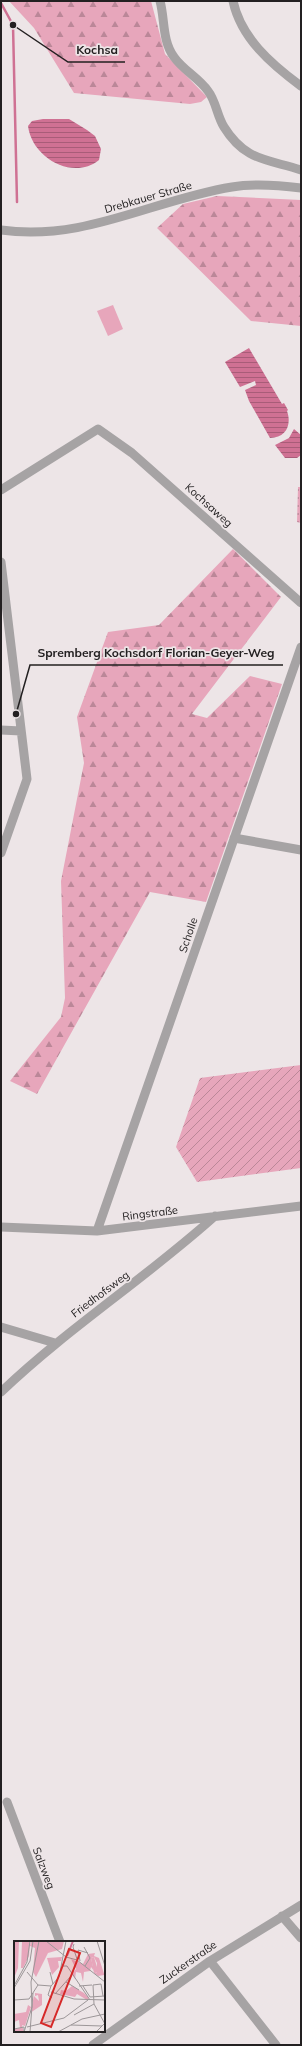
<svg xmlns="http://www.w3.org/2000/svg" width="302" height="2046" font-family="Mulish,sans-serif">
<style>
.grass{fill:#e7a6bb}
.forest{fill:url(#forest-firs)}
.park{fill:url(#park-dots)}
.garden{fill:url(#garden-furrows)}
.water{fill:url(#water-rules)}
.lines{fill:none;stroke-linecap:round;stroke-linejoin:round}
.stream{stroke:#cf7193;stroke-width:2.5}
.minor{stroke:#a6a3a4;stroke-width:9}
.labels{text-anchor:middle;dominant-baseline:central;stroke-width:3.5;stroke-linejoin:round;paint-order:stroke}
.street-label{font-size:11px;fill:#232021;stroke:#ede5e7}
.inset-river{fill:none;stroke:#cf7193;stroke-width:2}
.inset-road{fill:none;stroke:#9c9698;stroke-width:1}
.view{fill:#d62828;fill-opacity:0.15;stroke:#d62828;stroke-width:2}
.inset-edge{fill:none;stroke:#232021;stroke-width:2}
.leader{fill:none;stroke:#232021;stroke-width:1.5}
.callout-dot{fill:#232021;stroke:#ede5e7;stroke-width:1.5}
.callout-label{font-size:12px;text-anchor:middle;font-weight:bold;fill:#232021;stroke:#ede5e7;stroke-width:3.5;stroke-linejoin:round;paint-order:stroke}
</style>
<defs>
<pattern id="forest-firs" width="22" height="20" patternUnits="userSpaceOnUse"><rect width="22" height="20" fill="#e7a6bb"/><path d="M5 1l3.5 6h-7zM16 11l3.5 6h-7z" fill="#bb8798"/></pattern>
<pattern id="park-dots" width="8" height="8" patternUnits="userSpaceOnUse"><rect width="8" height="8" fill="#e7a6bb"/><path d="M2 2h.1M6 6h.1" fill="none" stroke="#bb8798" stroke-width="1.8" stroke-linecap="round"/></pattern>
<pattern id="garden-furrows" width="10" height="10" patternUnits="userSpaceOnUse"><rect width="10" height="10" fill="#e7a6bb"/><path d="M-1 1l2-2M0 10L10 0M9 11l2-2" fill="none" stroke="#bb8798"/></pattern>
<pattern id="water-rules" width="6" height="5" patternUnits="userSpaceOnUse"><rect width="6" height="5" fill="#cf7193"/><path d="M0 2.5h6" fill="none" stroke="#a85c78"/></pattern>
</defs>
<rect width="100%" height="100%" fill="#ede5e7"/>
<!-- grass -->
<path class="grass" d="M113 305 123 329 108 336 97 311Z"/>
<!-- forest -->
<path class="forest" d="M9 1H151L165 54 207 97 201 102 190 104 74 93 34 28Z
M217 196 301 200V326L251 321 157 228 183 204Z
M233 549 281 597 192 714 207 718 250 676 282 684 206 902 150 892 37 1094 10 1081 61 1017 65 998 61 881 84 763 77 717 108 632 159 625Z"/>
<!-- park -->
<path class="park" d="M298 487H301V523L297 522Z"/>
<!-- garden -->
<path class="garden" d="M301 1065V1168L197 1182 176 1147 200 1078Z"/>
<!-- water -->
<path class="water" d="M43 119H69L87 130 95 136 101 149 99 160C73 181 32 158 28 126L32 121Z
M249 348 282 404 284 403 288 410 287 411C292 425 286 438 270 438L249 401 245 390 256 385 255 381 240 387 225 362Z
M294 429 301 435V455L297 458H285L275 445 289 438Z"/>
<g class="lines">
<!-- stream -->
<path class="stream" d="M1 3 13 25 17 202"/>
<!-- minor -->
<path class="minor" d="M160 1C165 19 162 41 174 57 183 70 199 78 208 91 216 101 217 116 224 127 245 161 267 159 301 170
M233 1C241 38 271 64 301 86
M1 230C84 242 152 200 232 187 254 183 278 185 301 188
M1 490 98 429 132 453 301 603
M1 562 27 779 1 853
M1 730 21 731
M234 838 301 850
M1 1227 97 1231 301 1206
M97 1231 301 647
M1 1327 55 1343
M1 1392C68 1328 146 1278 215 1216
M7 1802 60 1942
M282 1916 301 1938
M210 1961 276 2045
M93 2045 210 1961 301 1905"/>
</g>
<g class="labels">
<!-- street labels -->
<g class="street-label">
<text transform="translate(148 197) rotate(-16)">Drebkauer Straße</text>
<text transform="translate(209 505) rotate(42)">Kochsaweg</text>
<text transform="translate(188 935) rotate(-71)">Scholle</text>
<text transform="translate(150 1213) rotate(-7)">Ringstraße</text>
<text transform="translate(100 1294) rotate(-37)">Friedhofsweg</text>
<text transform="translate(44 1868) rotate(69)">Salzweg</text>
<text transform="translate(188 1962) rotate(-35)">Zuckerstraße</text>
</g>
</g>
<!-- overview -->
<g transform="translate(14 1941)">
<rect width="91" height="91" fill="#ede5e7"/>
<path d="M48 16 47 20H44L45 26 38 34 33 17ZM21 52 28 53V64L16 72 20 55 25 60 24 54 21 55Z" fill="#e7a6bb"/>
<path d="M0 0H5L4 27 0 37ZM8 0H16L15 15 9 27H7ZM17 0H50L48 8 34 12 22 36 19 31 21 7 16 5ZM81 12 80 15 85 17 91 36 90 34 84 35 80 32H83V22L80 16 77 17 80 30 77 26 76 30 70 31 69 41 67 32 62 31 61 38 58 33 62 28 57 18 69 23 74 13ZM14 64 17 66 11 85 8 84 10 91H1V88L6 87 5 79 0 81V73L12 71Z" fill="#e7a6bb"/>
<path d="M80 16 83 26 87 25 89 31 80 32 77 17Z" fill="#e7a6bb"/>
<path d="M58 45 70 52 75 57 73 59 63 53 61 56 46 53 47 49 52 50Z" fill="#e7a6bb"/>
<path class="inset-river" d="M53 15 59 0"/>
<path class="inset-road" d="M32 0 52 16 63 19 91 41M83 0 91 25M60 3 59 6 63 18M70 6 76 17 71 25M66 20 64 9 74 12M48 25H53L76 59M13 31 24 44M36 31 39 43M52 41 65 49M1 43 13 21 16 0M79 44 80 63 91 83M79 44 87 43 89 55M65 45 78 44M69 45 76 56 91 55M0 47 16 20 19 0M37 51 60 58 91 59M41 53 57 35M38 57 34 54 37 45 45 36 52 0M0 59 15 58 24 44 37 45M60 74 80 63M57 84 88 85M13 86 50 77 74 59M0 88 10 86V91M10 91 18 66 17 41 25 0M16 91 19 52M44 91 68 78 91 73M82 91 91 82"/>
<path class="view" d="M55 8 66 12 37 86 27 82Z"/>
<rect width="91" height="91" class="inset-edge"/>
</g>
<!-- callouts -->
<path class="leader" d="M13 25L68 62H125M16 714L30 665H283"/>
<g class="callout-dot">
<circle cx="13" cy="25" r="4"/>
<circle cx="16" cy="714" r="4"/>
</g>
<g class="callout-label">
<text x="97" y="54">Kochsa</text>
<text x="156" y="657">Spremberg Kochsdorf Florian-Geyer-Weg</text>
</g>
<!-- border -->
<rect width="302" height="2046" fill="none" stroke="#232021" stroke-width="4"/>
</svg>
